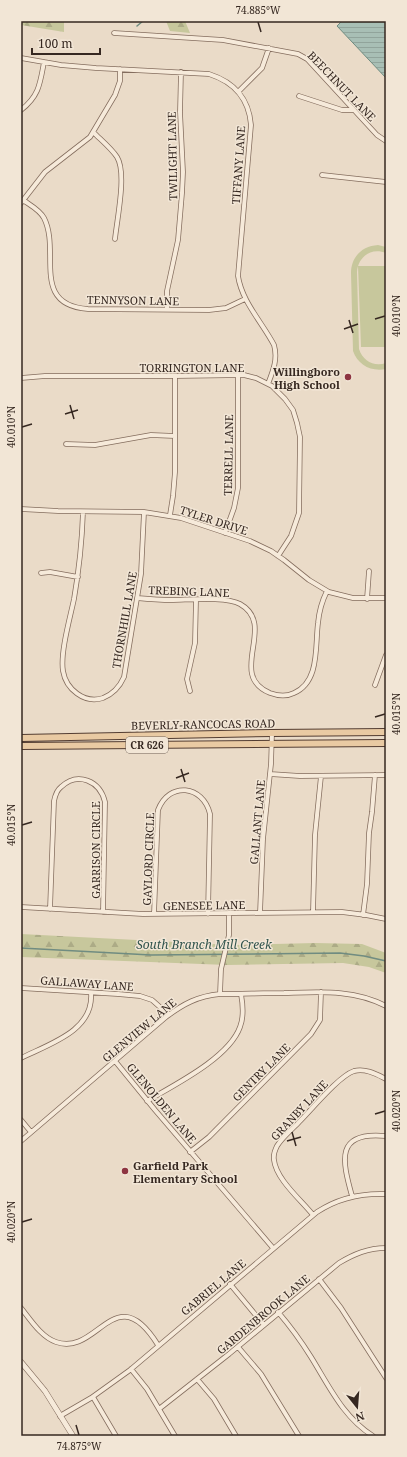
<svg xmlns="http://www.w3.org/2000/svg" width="407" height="1457" font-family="'Noto Serif',serif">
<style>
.forest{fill:url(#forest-firs)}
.pitch{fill:#c7c79c}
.water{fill:url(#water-rules);stroke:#708c81}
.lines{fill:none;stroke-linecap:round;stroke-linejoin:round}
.stream{stroke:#708c81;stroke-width:1.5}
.minor-casing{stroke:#846d5e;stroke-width:5.5}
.tertiary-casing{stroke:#846d5e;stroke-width:6}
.primary-casing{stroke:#533d32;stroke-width:8}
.minor{stroke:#f6eada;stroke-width:4}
.tertiary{stroke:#f6eada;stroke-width:5}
.primary{stroke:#e9caa3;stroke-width:6}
.ticks{fill:none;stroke:#362821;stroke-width:1.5}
.poi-dot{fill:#8d3441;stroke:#f2e6d6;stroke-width:1.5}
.labels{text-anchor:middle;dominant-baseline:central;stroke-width:3;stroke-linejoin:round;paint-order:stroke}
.shield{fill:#f2e6d6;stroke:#6e6157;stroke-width:1}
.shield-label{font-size:10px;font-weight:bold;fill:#362821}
.street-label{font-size:11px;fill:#362821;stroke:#f2e6d6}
.poi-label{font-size:11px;font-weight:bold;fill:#362821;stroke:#f2e6d6;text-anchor:end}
.water-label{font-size:12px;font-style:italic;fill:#31544d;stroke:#f2e6d6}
.neatline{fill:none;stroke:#362821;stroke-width:1.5}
.ticks-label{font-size:10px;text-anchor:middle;fill:#362821}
</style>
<defs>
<pattern id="forest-firs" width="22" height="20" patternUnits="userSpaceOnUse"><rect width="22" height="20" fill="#c7c79c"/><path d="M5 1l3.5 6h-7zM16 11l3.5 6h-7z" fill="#acab86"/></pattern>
<pattern id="water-rules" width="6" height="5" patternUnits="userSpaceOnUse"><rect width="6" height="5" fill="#a8bfb5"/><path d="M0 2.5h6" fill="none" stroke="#91a49b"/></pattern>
</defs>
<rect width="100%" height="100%" fill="#eadbc8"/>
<!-- forest -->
<path class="forest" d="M21 21H64V32L21 25Z
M166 21H185L190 33 170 31Z
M21 934 233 945 315 943 362 944 386 953V973L369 967 343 963 227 965 21 957Z"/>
<!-- pitch -->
<path class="pitch" d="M378 245 386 247V253C371 247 358 257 357 272L359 349C363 361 374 367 386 363V369C371 372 358 365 353 351L351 273C351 257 362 246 378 245Z
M358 266H386V347H361Z"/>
<!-- water -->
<path class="water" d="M342 21H386V78L337 26Z"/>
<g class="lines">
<!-- stream -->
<path class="stream" d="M137 26 143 21
M21 948 151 955 340 953 364 956 386 961"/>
<defs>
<path id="minor" d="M114 33 223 40 298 54 307 59 377 135 386 141
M21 58 61 65 96 68 209 74C234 82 249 99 251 125L238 276C242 302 262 322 274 345 278 359 273 371 268 384
M238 92 262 68 269 48
M299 96 342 110H354
M21 110C39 96 40 84 44 62
M93 132C101 140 111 148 117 157 127 173 117 219 115 239
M322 175 386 182
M23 200C30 205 40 210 44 218 61 251 30 305 88 309L209 310 226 308 245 299
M21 203 45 172 90 137 115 95 120 81V69
M167 309V291L178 240 182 193 183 172 180 112 181 72
M21 378 45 376H175L244 375 256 378 272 386 285 399 293 410 297 423 300 437 299 513 291 536 278 556
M66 444 95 445 151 435 175 436
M21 509 58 511 144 512 181 518 250 541 271 551 284 560 309 580 329 592 353 598H386
M83 512C82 541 79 570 74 599 70 618 60 653 63 671 66 689 84 704 103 698 113 694 120 686 124 677L141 574 144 512
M170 515 173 496 175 472V376
M225 533 234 508 238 488V375
M41 573 50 572 78 577
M137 598C148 599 159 600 171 600 188 600 226 596 240 604 278 625 226 675 270 693 278 696 286 697 294 693 320 682 315 646 318 623 319 612 322 601 327 591
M367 599 369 571
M375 685 386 655
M190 691 187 679 195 643 196 600
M270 774 300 776 386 775
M21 907 143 914 342 912 366 915 386 919
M50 909 54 801C55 796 57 790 61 787 78 771 100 781 105 802L103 912
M313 912 315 835 321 776
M260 913 263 839 271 764 272 733
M154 914 158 810C169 781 203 785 210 814L208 914
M363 915 367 884 369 833 372 812 375 775
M21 988 118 994 140 996 152 1000 169 1015
M220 994 221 969 229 935V913
M21 1058C49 1044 94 1031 91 993
M115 1061 155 1110 273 1248
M147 1101C174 1085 229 1058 240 1027 244 1017 243 1005 241 994
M21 1120 31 1132
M21 1141 166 1017C183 1004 198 996 220 994 241 994 263 993 284 993 319 992 354 989 386 1006
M190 1152 209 1137 311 1034 320 1020 321 992
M352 1196C342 1160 335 1131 386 1136
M313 1215C301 1200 276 1179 274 1160 273 1155 275 1150 277 1146 283 1136 293 1129 300 1121 312 1109 339 1076 354 1071 365 1068 376 1074 386 1079
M319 1279 341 1308 386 1378
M230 1284 264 1325
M21 1308C30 1319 41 1337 56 1342 98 1357 115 1276 158 1345
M278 1312C290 1326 301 1341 311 1357 329 1386 343 1417 373 1436
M238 1347 261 1374 299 1436
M131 1369 147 1389 175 1436
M197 1379 214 1399 236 1436
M93 1397 116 1436
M159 1409 229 1354 339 1263C354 1254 368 1248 386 1248
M60 1416 91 1398 130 1370 317 1212C338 1198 361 1193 386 1194"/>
<path id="tertiary" d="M21 1362 45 1391 73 1436"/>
<path id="primary" d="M21 738 272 733 386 732
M21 746 386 743"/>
</defs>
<!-- minor casing -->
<use href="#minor" class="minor-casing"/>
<!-- tertiary casing -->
<use href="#tertiary" class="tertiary-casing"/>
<!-- primary casing -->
<use href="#primary" class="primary-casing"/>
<!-- minor -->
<use href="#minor" class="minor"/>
<!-- tertiary -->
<use href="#tertiary" class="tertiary"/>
<!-- primary -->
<use href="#primary" class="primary"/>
</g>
<!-- ticks -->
<path class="ticks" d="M258 22 261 32M375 319 385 316M349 320 353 333M344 329 358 324M70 405 74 419M65 414 78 410M22 427 32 424M375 717 385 714M181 769 185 782M176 778 189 773M22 825 32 822M375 1114 385 1111M292 1132 296 1146M287 1141 301 1137M22 1222 32 1219M76 1425 79 1435"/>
<!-- markers -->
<g class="poi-dot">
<circle cx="348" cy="377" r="4"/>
<circle cx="125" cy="1171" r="4"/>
</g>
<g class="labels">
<!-- shield labels -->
<rect class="shield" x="126" y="737" width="42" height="16" rx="3"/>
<g class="shield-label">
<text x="147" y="745">CR 626</text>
</g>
<!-- street labels -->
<g class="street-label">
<text transform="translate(342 86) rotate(46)">BEECHNUT LANE</text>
<text transform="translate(172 156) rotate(-91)">TWILIGHT LANE</text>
<text transform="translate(238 165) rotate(-86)">TIFFANY LANE</text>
<text transform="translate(133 300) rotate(1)">TENNYSON LANE</text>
<text x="192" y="367">TORRINGTON LANE</text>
<text transform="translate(228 455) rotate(-89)">TERRELL LANE</text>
<text transform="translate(214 520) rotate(18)">TYLER DRIVE</text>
<text transform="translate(189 591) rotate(2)">TREBING LANE</text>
<text transform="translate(124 620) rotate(-80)">THORNHILL LANE</text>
<text transform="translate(203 724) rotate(-1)">BEVERLY-RANCOCAS ROAD</text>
<text transform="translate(257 822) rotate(-85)">GALLANT LANE</text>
<text transform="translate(95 850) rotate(-90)">GARRISON CIRCLE</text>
<text transform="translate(148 859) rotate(-88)">GAYLORD CIRCLE</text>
<text transform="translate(204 905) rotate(-1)">GENESEE LANE</text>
<text transform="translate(87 983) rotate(4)">GALLAWAY LANE</text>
<text transform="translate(139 1030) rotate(-40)">GLENVIEW LANE</text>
<text transform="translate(261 1072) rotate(-45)">GENTRY LANE</text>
<text transform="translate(162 1103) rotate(50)">GLENOLDEN LANE</text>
<text transform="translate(299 1110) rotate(-47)">GRANBY LANE</text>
<text transform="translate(213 1287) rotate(-40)">GABRIEL LANE</text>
<text transform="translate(263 1314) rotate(-40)">GARDENBROOK LANE</text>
</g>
<!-- poi labels -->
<g class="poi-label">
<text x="340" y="371">Willingboro<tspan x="340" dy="13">High School</tspan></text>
<text x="133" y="1165" text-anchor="start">Garfield Park<tspan x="133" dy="13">Elementary School</tspan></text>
</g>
<!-- water labels -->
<g class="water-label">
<text x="204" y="944">South Branch Mill Creek</text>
</g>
</g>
<!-- border -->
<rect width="407" height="1457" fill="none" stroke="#f2e6d6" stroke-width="44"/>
<!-- north arrow -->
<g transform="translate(357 1407) rotate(163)" stroke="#f2e6d6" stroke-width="3" paint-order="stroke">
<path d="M0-3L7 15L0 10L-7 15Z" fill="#362821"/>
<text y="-6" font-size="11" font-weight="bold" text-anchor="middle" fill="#362821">N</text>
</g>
<!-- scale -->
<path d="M32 48v6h68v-6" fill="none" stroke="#362821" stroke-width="2"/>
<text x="38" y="48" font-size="12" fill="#362821" stroke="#f2e6d6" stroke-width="3" paint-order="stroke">100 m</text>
<rect x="22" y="22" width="363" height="1413" class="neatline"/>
<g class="ticks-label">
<text x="258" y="14">74.885°W</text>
<text transform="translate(396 316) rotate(-90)" y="4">40.010°N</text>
<text transform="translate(11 427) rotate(-90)" y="4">40.010°N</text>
<text transform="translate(396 714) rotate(-90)" y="4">40.015°N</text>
<text transform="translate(11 825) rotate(-90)" y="4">40.015°N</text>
<text transform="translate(396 1111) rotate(-90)" y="4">40.020°N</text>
<text transform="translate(11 1222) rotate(-90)" y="4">40.020°N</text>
<text x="79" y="1450">74.875°W</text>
</g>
</svg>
